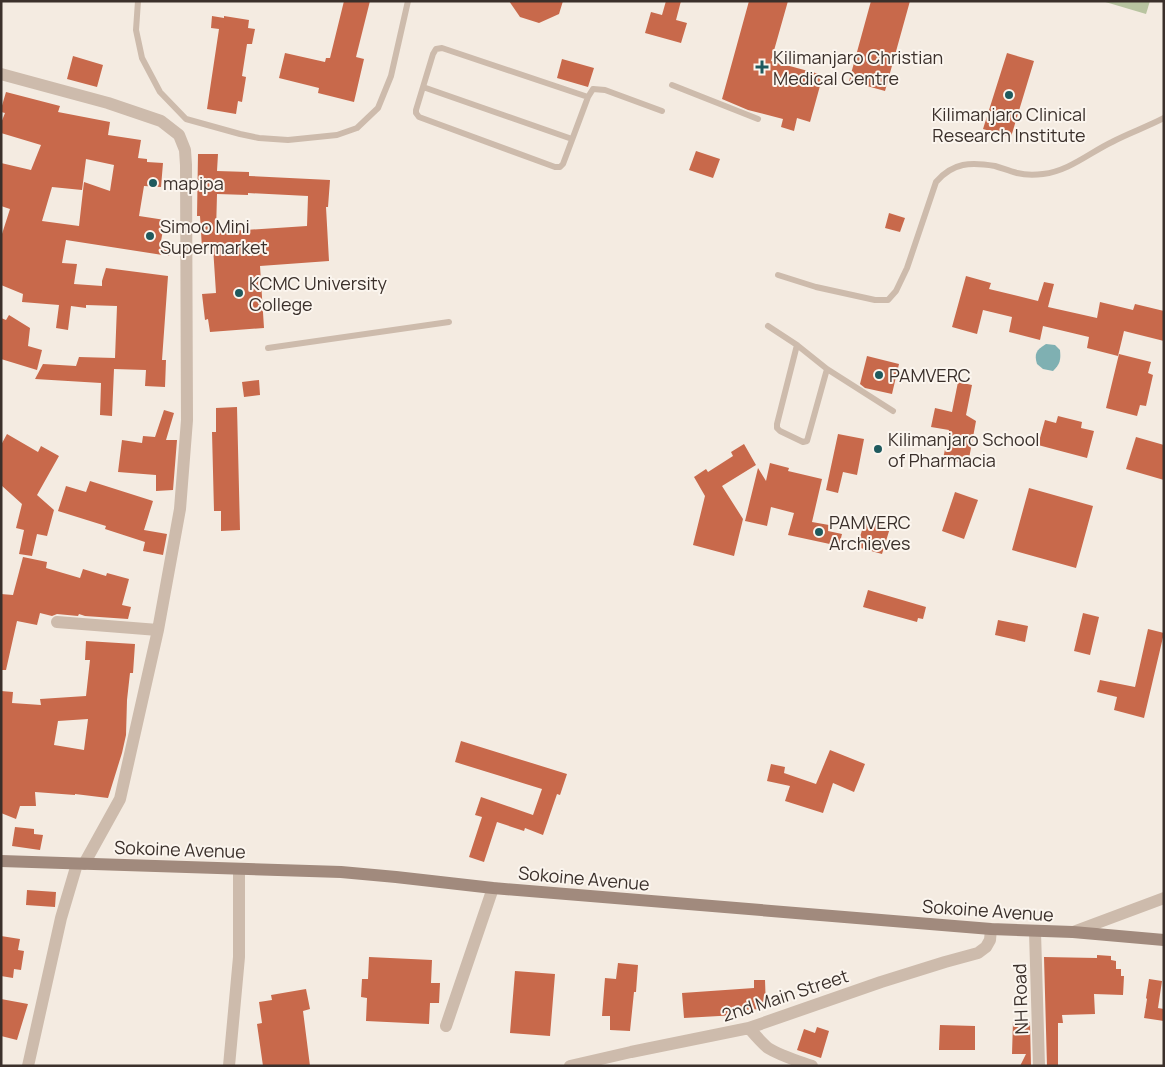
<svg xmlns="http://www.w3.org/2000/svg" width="1165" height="1067" font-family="Manrope,sans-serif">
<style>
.green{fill:#b8c4a0}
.water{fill:#7fb0b2}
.building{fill:#c8694b;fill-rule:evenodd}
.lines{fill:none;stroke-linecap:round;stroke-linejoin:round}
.lane{stroke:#cdbbac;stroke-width:6}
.street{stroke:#cdbbac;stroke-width:12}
.secondary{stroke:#a18a7d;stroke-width:12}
.poi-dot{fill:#1f5a5e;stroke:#fbf5ee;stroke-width:2}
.labels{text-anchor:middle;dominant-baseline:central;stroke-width:4;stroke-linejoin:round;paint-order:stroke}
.poi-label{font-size:18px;fill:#3b302b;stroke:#fbf5ee;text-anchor:start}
.street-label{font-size:18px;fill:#3b302b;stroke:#fbf5ee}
</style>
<rect width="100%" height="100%" fill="#f4ebe1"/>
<!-- green -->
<path class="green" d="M1102 1H1150L1146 14Z"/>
<!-- water -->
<path class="water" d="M1046 344 1055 345 1060 350C1061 360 1060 364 1053 371L1043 369 1037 364C1034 354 1036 350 1046 344Z"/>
<!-- building -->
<path class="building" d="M344 1H370L356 57 364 59 354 102 318 93 319 88 279 78 285 53 325 62 326 58H330Z
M509 1H563L559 14 539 23 520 17Z
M666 1H681L676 20 687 23 681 43 645 33 651 12 662 15Z
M749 1H788L771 61 823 75 810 122 797 118 794 131 781 127 783 119 748 110 722 99Z
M871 1H910L885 91 849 81Z
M212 16 224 18V16L249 20 248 28 255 29 252 44H247L242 76 246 77 242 102 238 101 236 114 207 109 219 29 211 28Z
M1007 53 1034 61 1011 137 983 129Z
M73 56 103 65 97 87 67 79Z
M562 59 594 68 588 87 557 78Z
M6 92 60 106 58 112 110 122 108 135 141 140 138 158 147 159V162L163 163 161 187 144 186 139 216 165 220 161 241 171 242 169 256 66 240 62 263 77 264 74 284 102 286V281L106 268 168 276 162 360H166L165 387 145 386 146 370 114 369 112 416 100 415 101 383 35 379 43 364 76 366 79 357 115 358 117 306 86 305V308L71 306 68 330 56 328 59 305 22 302 23 294 1 285V237L10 209 1 206V163L31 170 41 145 1 133V123L5 113 1 112V109ZM86 159 114 165 110 191 84 182 79 226 42 221 52 187 82 190Z
M696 151 720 159 713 178 689 170Z
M198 154H218L217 171 249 172V176L330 180 328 207H326L329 261 260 266 264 328 210 332 208 319 205 320 202 294 216 293 213 247 202 248 200 216H197ZM248 193 308 196 307 226 216 232 217 194 248 195Z
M889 213 905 218 900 232 885 228Z
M966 276 991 283 989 289 1038 301 1044 282 1054 284 1048 307 1097 318 1100 302 1133 310 1135 304 1164 311V341L1124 331 1118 356 1087 348 1089 337 1043 326 1040 340 1009 332 1012 317 983 310 977 334 952 327Z
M9 315 30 328 28 346 42 350 37 370 1 359V318L6 320Z
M1119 354 1151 362 1148 373 1153 375 1146 406 1140 405 1137 416 1106 408Z
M867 356 899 364 892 394 865 388 860 384Z
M259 380 260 395 244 397 242 382Z
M958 382 972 385 966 415 976 421 968 464 943 459 949 430 931 427 935 408 952 412Z
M237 407 240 530 221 531V511H214L212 432H216V408Z
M164 410 174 413 166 440H177L173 490 156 491V475L118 472 122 440 142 443 143 436 155 437Z
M1058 416 1082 422 1081 428 1094 431 1087 458 1038 445 1045 420 1056 423Z
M7 434 38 452 41 446 59 456 37 495 54 510 47 536 37 534 32 556 19 554 24 530 16 528 22 504 1 485V445Z
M838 434 864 439 857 475 843 472 838 493 826 490Z
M1136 437 1164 445V480L1126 469Z
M744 444 756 465 722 486 743 519 734 556 693 545 705 496 694 477 706 469 708 472 733 456 731 452Z
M770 463 789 468 788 471 822 479 812 522 829 525 828 531 842 534 839 546 788 535 794 513 771 507 767 526 745 521 758 468 766 481Z
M90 481 153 501 144 530 167 534 163 555 143 551 145 542 105 529 106 526 58 511 66 486 86 492Z
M1029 488 1093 506 1076 568 1012 550Z
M955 492 978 500 964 539 942 531Z
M865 520 890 528 882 554 857 547Z
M23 557 47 562 46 568 80 578 83 569 106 576 107 573 129 579 122 605 131 607 128 619 85 616 79 614 78 616 57 614 52 616 40 613 37 625 17 621 6 670H1V594L13 595Z
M868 590 926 607 923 619 918 618 917 622 863 607Z
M1083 613 1099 617 1090 655 1074 651Z
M998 620 1028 626 1025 642 995 635Z
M1148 629 1164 633 1144 718 1114 710 1117 697 1097 692 1100 680 1135 687Z
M86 641 135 644 133 673H130L127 700 126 735 122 753 108 798 75 794V795L35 792 36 806H20L16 819 1 813V691L13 692 12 703 41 705 40 699 86 696 90 660H85ZM88 719 84 750 54 745 58 721Z
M461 741 567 774 560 795 557 794 543 835 525 828 524 831 497 822 484 862 469 857 482 817 475 815 481 797 533 815 542 789 455 762Z
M830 750 865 764 854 792 833 783 823 813 785 801 790 786 767 781 771 764 785 767 784 773 816 784Z
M15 827 34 829V834L43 835 40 850 12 846Z
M27 890 56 892 55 907 26 905Z
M1 936 20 939 18 950 24 951 21 970 14 969 13 978 1 976Z
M1097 955 1111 956V960L1116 961V969H1121V976H1124L1123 995 1094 994 1095 1014 1062 1015 1063 1023H1058V1066H1047L1044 957 1097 958Z
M369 957 432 960 431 983H440L439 1003H430L429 1024 366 1021 367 998 361 997 362 979H368Z
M618 963 638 965 636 992H634L630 1031 610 1030V1016H602L605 978 616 979Z
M515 971 555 974 550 1036 510 1033Z
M1149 979 1162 981 1158 1008 1164 1009V1021L1144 1018 1147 999 1146 998Z
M754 980H765L766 1009 736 1010 737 1015 684 1018 682 993 754 988Z
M306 989 310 1009 303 1011 310 1066H263L257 1024 262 1023 259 1002 272 1000 271 995Z
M1 999 28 1004 17 1040 1 1036Z
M1013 1021 1030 1022 1031 1066H1020L1026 1054H1012Z
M940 1025 975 1026V1050H939Z
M817 1027 829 1031 821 1058 797 1050 804 1029 815 1033Z"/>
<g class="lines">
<!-- lane -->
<path class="lane" d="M138 1 136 30 142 58 160 92 186 119 240 134 259 138 288 140 337 135 357 128 378 108 391 76 408 1
M672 85 758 119
M423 87 572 139
M588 97 442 48 436 49 433 54 416 110V113L419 117 555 167H560L563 164 588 97 593 89 605 90 662 111
M778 275 816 287 875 300H888L896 291 907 268 936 182C953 162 971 162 995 166 1002 168 1009 171 1017 173 1025 175 1035 175 1043 174 1069 171 1089 153 1112 142 1129 133 1147 127 1164 118
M768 326 797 345 827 369 893 411
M797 345 777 424V428L780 431 803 442 807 441 827 369
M268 348 449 322"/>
<!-- street -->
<path class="street" d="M1 74 108 103 161 121 179 135 185 150 186 165 187 420 180 509 158 630 120 799 84 864
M57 622 158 630
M1035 932 1039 1066
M1073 932 1164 898
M446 1026 493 888
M749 1028C755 1035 761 1042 768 1048 781 1056 798 1061 812 1066
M28 1066 61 918 77 864
M229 1066 239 957V869
M570 1066 631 1052 749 1028 881 982 945 962 978 953 986 947 990 940 991 929"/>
<!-- secondary -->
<path class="secondary" d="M1 861 341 872 396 877 493 888 991 929 1073 932 1164 940"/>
</g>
<!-- markers -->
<g class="poi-dot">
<path d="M759.5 59.5h5v5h5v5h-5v5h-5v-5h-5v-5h5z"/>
<circle cx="1009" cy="95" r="5"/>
<circle cx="153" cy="183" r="5"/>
<circle cx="150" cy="236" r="5"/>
<circle cx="239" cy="293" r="5"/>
<circle cx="879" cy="375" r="5"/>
<circle cx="878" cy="449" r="5"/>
<circle cx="819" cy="532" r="5"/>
</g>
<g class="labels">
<!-- poi labels -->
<g class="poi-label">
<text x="773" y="57">Kilimanjaro Christian<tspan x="773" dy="21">Medical Centre</tspan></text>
<text x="1009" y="114" text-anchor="middle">Kilimanjaro Clinical<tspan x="1009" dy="21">Research Institute</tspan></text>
<text x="163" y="183">mapipa</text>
<text x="160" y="226">Simoo Mini<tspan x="160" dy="21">Supermarket</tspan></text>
<text x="249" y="283">KCMC University<tspan x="249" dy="21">College</tspan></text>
<text x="889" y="375">PAMVERC</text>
<text x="888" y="439">Kilimanjaro School<tspan x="888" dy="21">of Pharmacia</tspan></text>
<text x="829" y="522">PAMVERC<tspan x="829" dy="21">Archieves</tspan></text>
</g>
<!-- street labels -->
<g class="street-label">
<text transform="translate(180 849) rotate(2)">Sokoine Avenue</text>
<text transform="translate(584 878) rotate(5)">Sokoine Avenue</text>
<text transform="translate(988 910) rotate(4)">Sokoine Avenue</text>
<text transform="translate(785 995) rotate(-18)">2nd Main Street</text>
<text transform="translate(1020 999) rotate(-92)">NH Road</text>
</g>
</g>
<!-- border -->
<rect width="1165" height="1067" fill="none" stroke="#3b302b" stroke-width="5"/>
</svg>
